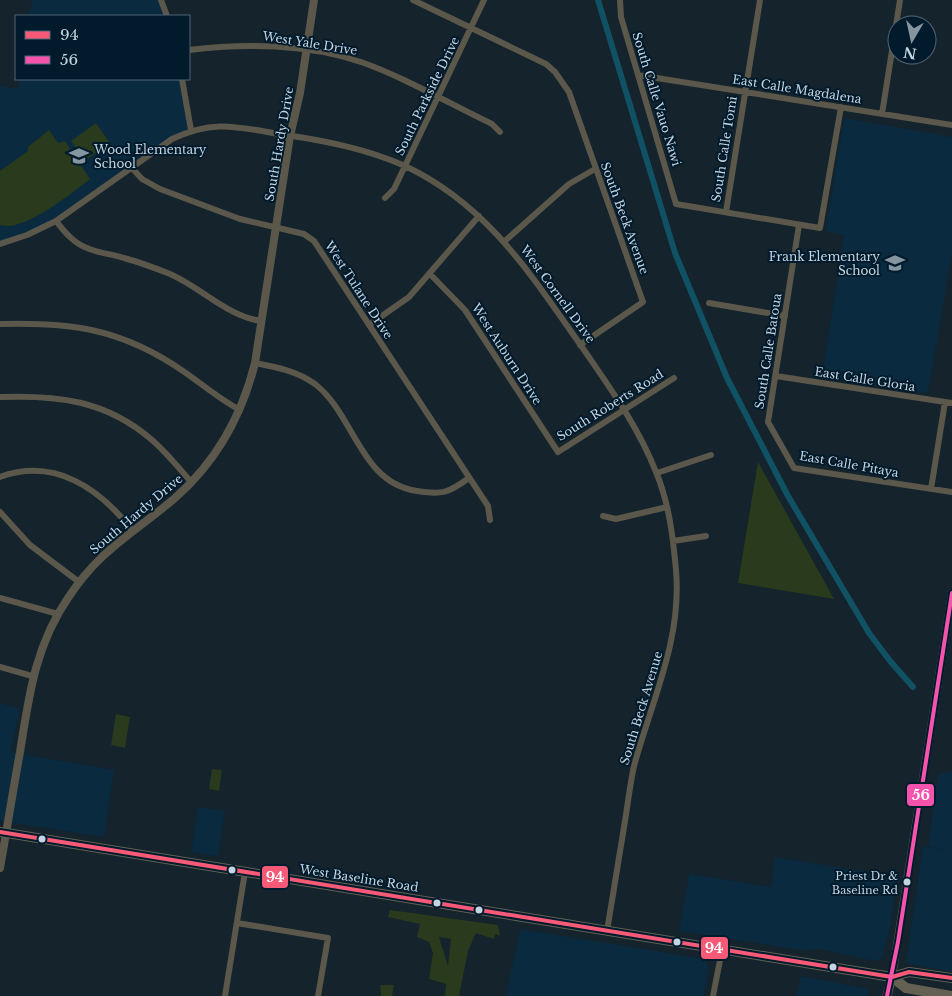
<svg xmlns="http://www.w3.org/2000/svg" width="952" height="996" font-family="'Libre Baskerville',serif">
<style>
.built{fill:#092a3f}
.green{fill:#2a3a1d;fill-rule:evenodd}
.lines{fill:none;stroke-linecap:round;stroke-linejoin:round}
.canal{stroke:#105164;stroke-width:6}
.minor{stroke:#5b584b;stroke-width:6}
.tertiary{stroke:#5b584b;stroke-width:8}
.secondary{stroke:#5b5a4e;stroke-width:9}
.primary{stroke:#646152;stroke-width:10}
.bus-1-casing{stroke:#011b2d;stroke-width:8}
.bus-2-casing{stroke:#011b2d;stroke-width:8}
.bus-1{stroke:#f75a77;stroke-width:4}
.bus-2{stroke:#f653ac;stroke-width:4}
.bus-dot{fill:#c4d4e0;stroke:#011b2d;stroke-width:2}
.labels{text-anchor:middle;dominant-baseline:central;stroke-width:4;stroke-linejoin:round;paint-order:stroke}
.bus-label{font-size:11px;fill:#c4d4e0;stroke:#011b2d;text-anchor:end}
.street-label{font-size:12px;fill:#c4d4e0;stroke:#011b2d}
.poi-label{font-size:12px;fill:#c4d4e0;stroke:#011b2d;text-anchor:start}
.line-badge{stroke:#011b2d;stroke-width:2}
.badge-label{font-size:14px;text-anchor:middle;font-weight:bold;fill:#fff}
</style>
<rect width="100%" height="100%" fill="#14232c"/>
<!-- built -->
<path class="built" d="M32 0H161L167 16H29Z
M20 79H182L191 130 172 139 56 221 0 244V86L18 89Z
M844 118 952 137V253L928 393 822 377 844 235 826 231Z
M0 703 20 709 11 752 114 770 104 837 0 821Z
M952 771V972L906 963 923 846 948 850 928 846 938 774Z
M198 807 225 811 218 856 191 852Z
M775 857 898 877 890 927 882 958 874 961 820 949 801 950 679 931 689 874 771 887Z
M520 929 704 959 709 967 704 996H506Z
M801 976 868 989 867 996H797Z"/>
<!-- green -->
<path class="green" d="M96 123 110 143 86 160 71 141Z
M49 130 58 143 65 141 90 179C72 193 23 233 0 225V171L28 151V147Z
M758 462 834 599 738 583Z
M116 714 130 717 125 748 111 745Z
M212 769 222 770 219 791 209 789Z
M390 910 498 925 500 936 495 934 494 939 476 933 468 951 459 996H445L446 984 429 979 433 953 429 942 417 937 420 924 388 917ZM439 937 451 939 448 966Z
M380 985H394L392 996H381Z"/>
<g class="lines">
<!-- canal -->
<path class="canal" d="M598 0 675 253 727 378 788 496 869 633 890 661 913 687"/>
<!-- minor -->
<path class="minor" d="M161 0 167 16
M413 0 546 64 555 72 569 92 643 302 580 345
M620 0 621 17 676 204 820 228 841 107
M189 50C244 43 308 44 361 62 404 77 450 104 492 124L500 132
M638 75 952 125
M182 79 191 130
M882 114 900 0
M131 167 142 179 160 189 240 219 304 234 314 241 488 506 490 520
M385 198 394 189 405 166 484 0
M726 212 760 0
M56 221C64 231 73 243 87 248 98 253 111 254 124 258 139 262 155 268 170 274 202 288 227 316 261 321
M799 225 768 422 794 468 952 492
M505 241 569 184 595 169
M0 244 27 235 56 221 172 139C217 118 239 128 286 135 326 141 367 149 405 166 488 205 531 275 582 347 610 388 638 426 656 472 669 503 673 537 676 570 682 640 652 700 634 766 630 784 628 803 625 821 619 858 613 895 607 931
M430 274 465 310 558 452 674 378
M709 303 785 316
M0 324C72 322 122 329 183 371 202 384 219 399 240 410
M369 325 409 297 479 216
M255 363C276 367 297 371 315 384 355 415 360 483 417 491 443 495 448 493 469 478
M776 376 952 403
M0 397C57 395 106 400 152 440 166 452 179 468 191 482
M657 473 711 455
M0 477C55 457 100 489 132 530
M931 489 945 402
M0 512 30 545 79 582
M603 516 616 519 667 507
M673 541 706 536
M0 598 58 614
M0 667 32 676
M237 923 328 938 318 996
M225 996 245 872
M713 996 722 950"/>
<!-- tertiary -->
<path class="tertiary" d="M0 868C7 829 13 790 20 752 29 696 35 646 68 598 99 550 134 533 175 498 216 462 242 415 255 363L290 136 300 93 314 0
M892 977 952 593"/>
<!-- secondary -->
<path class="secondary" d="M887 996 892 977"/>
<!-- primary -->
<path class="primary" d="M0 832 892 977 909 972 952 978
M892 977 906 988 952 996"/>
<defs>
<path id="bus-1" d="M0 832 892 977 909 972 952 978"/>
<path id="bus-2" d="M887 996 898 942 952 593"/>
</defs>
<!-- bus-1 casing -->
<use href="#bus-1" class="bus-1-casing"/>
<!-- bus-2 casing -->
<use href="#bus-2" class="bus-2-casing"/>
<!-- bus-1 -->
<use href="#bus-1" class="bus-1"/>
<!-- bus-2 -->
<use href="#bus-2" class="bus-2"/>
</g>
<!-- icons -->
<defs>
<symbol id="school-bare" viewBox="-9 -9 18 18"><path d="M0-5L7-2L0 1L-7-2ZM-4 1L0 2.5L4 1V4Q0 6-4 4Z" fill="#8696a1" stroke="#011b2d" stroke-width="2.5" paint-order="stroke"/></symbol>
</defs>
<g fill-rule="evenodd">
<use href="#school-bare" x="65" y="142" width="28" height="28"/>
<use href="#school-bare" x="881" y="249" width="28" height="28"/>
</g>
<!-- markers -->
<g class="bus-dot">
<circle cx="42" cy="839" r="4.5"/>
<circle cx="232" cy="870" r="4.5"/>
<circle cx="907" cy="882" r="4.5"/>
<circle cx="437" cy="903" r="4.5"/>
<circle cx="479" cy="910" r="4.5"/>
<circle cx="677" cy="942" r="4.5"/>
<circle cx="833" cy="967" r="4.5"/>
</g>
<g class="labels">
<!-- bus labels -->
<g class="bus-label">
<text x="898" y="876">Priest Dr &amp;<tspan x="898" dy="14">Baseline Rd</tspan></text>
</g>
<!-- street labels -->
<g class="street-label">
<text transform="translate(310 43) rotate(9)">West Yale Drive</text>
<text transform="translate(797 89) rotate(9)">East Calle Magdalena</text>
<text transform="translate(427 96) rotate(-64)">South Parkside Drive</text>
<text transform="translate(657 99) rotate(73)">South Calle Vauo Nawi</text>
<text transform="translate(279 144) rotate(-80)">South Hardy Drive</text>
<text transform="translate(724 149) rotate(-81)">South Calle Tomi</text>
<text transform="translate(625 218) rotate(70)">South Beck Avenue</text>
<text transform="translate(359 290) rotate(57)">West Tulane Drive</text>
<text transform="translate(558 294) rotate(54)">West Cornell Drive</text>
<text transform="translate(768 351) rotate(-81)">South Calle Batoua</text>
<text transform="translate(507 354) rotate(57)">West Auburn Drive</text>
<text transform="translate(865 379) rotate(9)">East Calle Gloria</text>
<text transform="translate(610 405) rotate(-32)">South Roberts Road</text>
<text transform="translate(849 464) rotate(10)">East Calle Pitaya</text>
<text transform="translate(136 514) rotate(-40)">South Hardy Drive</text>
<text transform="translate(641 708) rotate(-73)">South Beck Avenue</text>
<text transform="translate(359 878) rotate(9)">West Baseline Road</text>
</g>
<!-- poi labels -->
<g class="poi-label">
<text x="94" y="149">Wood Elementary<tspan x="94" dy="14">School</tspan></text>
<text x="880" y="256" text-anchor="end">Frank Elementary<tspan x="880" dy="14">School</tspan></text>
</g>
</g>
<g class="line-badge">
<rect x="906" y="783" width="29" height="24" rx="5" fill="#f653ac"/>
<rect x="261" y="865" width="28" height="24" rx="5" fill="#f75a77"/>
<rect x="700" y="936" width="29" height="24" rx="5" fill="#f75a77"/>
</g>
<g class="badge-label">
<text x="921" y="800">56</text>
<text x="275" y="882">94</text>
<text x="714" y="953">94</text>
</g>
<!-- legend -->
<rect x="15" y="15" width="175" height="65" fill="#011b2d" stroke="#4f6575"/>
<rect x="25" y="31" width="25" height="8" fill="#f75a77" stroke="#4f6575"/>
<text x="60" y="40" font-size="15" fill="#c4d4e0">94</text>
<rect x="25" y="56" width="25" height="8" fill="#f653ac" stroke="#4f6575"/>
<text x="60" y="65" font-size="15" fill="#c4d4e0">56</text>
<!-- north arrow -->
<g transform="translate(912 40) rotate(189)"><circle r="24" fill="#011b2d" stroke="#4f6575"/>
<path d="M0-4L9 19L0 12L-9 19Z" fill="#8696a1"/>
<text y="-8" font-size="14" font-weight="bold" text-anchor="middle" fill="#c4d4e0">N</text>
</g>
</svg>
